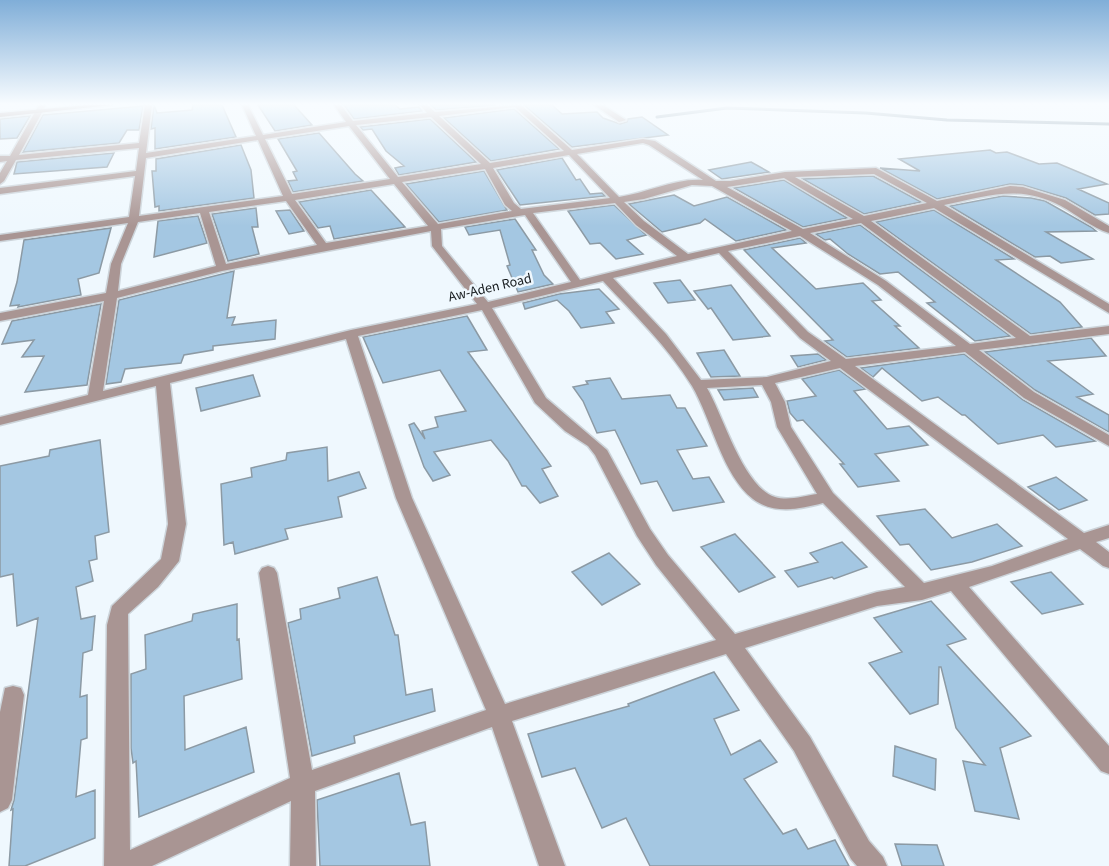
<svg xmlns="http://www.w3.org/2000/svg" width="1109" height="866" font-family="'Source Sans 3',sans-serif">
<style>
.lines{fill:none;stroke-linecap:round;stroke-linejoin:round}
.stream{stroke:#637c8f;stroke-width:3}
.building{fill:#a4c7e2;stroke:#8c9aa4;stroke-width:1.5}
.street-casing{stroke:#ccd4da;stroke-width:3}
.secondary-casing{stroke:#ccd4da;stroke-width:3}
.street{fill:#a99593;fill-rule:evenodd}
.secondary{fill:#836665;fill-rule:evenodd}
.labels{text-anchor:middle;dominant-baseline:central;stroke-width:5;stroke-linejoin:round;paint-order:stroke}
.far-street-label{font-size:14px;fill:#151a1d;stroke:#eff8fe}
</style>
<rect width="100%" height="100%" fill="#eff8fe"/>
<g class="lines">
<!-- stream -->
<path class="stream" d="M657 117 727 108 866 113 947 120 1109 124"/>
</g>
<!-- building -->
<path class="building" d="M154 105 157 113 192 110 193 105H222L236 137 155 149V128L151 129Z
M258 105H294L312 125 275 131Z
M344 105H395L400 109 419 107 422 111 354 119Z
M431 105H496L436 110Z
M524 105H552L562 114 597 112 603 118 620 124 627 122 628 119 642 117 668 135 572 147Z
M143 106 139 130H127L119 143 23 152 43 115Z
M514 109 559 149 491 161 444 118Z
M30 116 17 138 0 139V119Z
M430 119 476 162 399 175 395 168 404 166 386 151 372 129 363 130 360 127Z
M319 133 355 174 363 181 293 192 288 181 297 180 293 172 297 171 278 139Z
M241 145 251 170 254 198 159 211V206L155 207 152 171H156V159Z
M990 150 996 153 1007 152 1039 164 1057 163 1107 184 1078 189 1109 203V214L1095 215 1066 198 1023 185 1010 184 937 199 880 168 920 171 899 159Z
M114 153 107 167 14 174 17 162Z
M562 158 576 180 580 179 590 194 602 193 605 196 520 205 497 170Z
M751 162 769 172 722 179 709 170Z
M484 171 507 210 439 222 406 184Z
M873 176 921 202 864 214 803 179Z
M784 180 847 218 803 227 734 188Z
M371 190 405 227 334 239 330 226 318 228 299 202Z
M674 195 694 206 727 197 786 230 736 241 705 219 700 223 662 232 629 204Z
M1003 196 1031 198 1045 201 1091 227 1096 231 1046 232 1093 259 1061 263 1050 256 1035 257 950 206Z
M614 205 646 235 627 240 643 254 616 259 600 243 590 244 568 211Z
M256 208 258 227H252L259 254 228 261 212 214Z
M290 210 304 231 289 234 276 211Z
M934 210 1014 259 996 260 1060 302 1082 327 1031 334 876 222Z
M198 216 207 243 154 257 158 221Z
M515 219 536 250H532L544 275 553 284 518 292 507 266 510 265 500 230 469 235 465 227Z
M860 225 1010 336 975 341 927 303 935 302 898 272 880 274 848 254 830 239 825 240 816 234Z
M111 228 99 273 78 279 81 295 18 307 19 305 10 306 17 282 24 240Z
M800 238 806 243 772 248 816 289 863 283 881 300 872 301 900 326H895L919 348 847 357 825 341 833 340 744 250Z
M234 271 227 318 235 317 232 325 276 320 275 339 213 346V350L184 355 181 363 125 369 121 382 106 384 119 300Z
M680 280 695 300 668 303 654 283Z
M731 285 770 336 733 340 711 308 708 309 694 291Z
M599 289 619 309 606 312 614 323 581 328 569 311 557 300 525 309 523 303 559 294Z
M101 304 87 385 25 392 44 356 22 357 34 340 2 344 12 321Z
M467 316 487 350 468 352 551 466 542 469 558 496 540 503 526 486H522L508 461 491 440 434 452 450 475 433 481 424 467 409 425 414 423 425 439 422 431 438 427 435 417 466 411 440 370 383 383 363 337Z
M1091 338 1106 356 1048 361 1093 394 1077 397 1109 415V432L1035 390 985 352Z
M724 350 740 376 711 377 697 353Z
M818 354 826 360 798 367 791 356Z
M964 354 1023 400 1095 441 1056 447 1043 435 998 444 965 415H962L938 397 922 401 882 368 873 377 861 368Z
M839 370 865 389 854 391 887 429 909 426 928 445 875 454 899 481 858 487 840 464H844L803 420 797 421 790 413 787 401 816 396 802 379Z
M253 375 260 396 201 411 196 388Z
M610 378 622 399 670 395 677 408H685L707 446 677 450 693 479 709 477 724 502 673 511 657 481 641 484 615 430 597 433 583 401 573 387 588 384 586 381Z
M753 388 758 397 724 400 718 390Z
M100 440 109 532 95 536 97 559 89 561 93 581 76 587 81 619 95 616 92 650 83 653 80 697 87 695V738L81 740 76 797 95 790V838L25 866H9L13 809 11 810 14 800 38 618 17 626 13 574 0 577V466L49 456 50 450Z
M327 447 328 481 359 472 366 488 338 497 342 517 285 529 288 539 235 554 233 542 224 545 221 484 252 477 251 468 286 460 287 453Z
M1056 477 1087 500 1059 510 1028 487Z
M925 509 952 538 997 524 1022 546 972 562 931 570 909 544 900 545 877 516Z
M735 534 775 577 739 592 701 547Z
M842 542 867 567 834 579 832 577 798 587 785 571 818 562 810 553Z
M609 553 640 584 602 605 572 572Z
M1051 572 1083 604 1042 614 1011 582Z
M377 577 395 635H398L406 695 432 689 435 711 354 736 355 743 312 756 288 623 301 619 300 609 340 598 338 588Z
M931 601 966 639 947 645 1031 736 1000 748 1019 819 975 811 963 761 985 765 956 728 941 667H939L938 704 910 714 869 663 902 652 874 618Z
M237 604V640L239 639 242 679 184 696 185 750 246 727 254 772 139 817 136 761 133 763 131 748V674L146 669 145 635 192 621 193 614Z
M714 672 739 710 714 719 731 755 760 740 777 762 744 779 783 834 796 829 808 849 835 840 849 866H650L626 818 602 828 575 768 542 777 528 734 629 706 628 704Z
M895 746 936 759 935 790 893 776Z
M399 773 411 825 425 822 430 866H320L317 800Z
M895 844 937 845 944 866H902Z"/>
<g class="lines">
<defs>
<path id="street" d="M39 105H46L19 155 139 143 145 105H152L146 153 256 136 242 105H248L263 135 346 122 334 105H341L353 121 427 113 420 105H427L435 112 521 105 572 150 643 139 655 141 716 181H730L785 172 876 168 937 201 1010 186 1023 187 1065 200 1109 226V233C1092 228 1076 214 1061 206 1019 184 988 196 944 205L1109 304V313L934 208 871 221 1030 336 1109 326V334L979 350 1034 392 1109 435V446L1024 398 965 352 855 366 1084 533 1109 525V538L1096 542 1109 552V568L1103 566 1080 549 969 587 1109 746V774L1101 771 951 591 922 600 877 606 745 648 810 737 869 841 883 857 887 866H857L851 859 794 751 726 654 512 721 565 866H539L492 727 315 791 316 866H290L291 801 152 866H104L107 625 112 606 161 559 168 524 156 386 0 425V417L88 395 104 301 0 321V313L106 293 111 264 128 223 0 241V235L129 217 135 176 0 194V188L136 171 139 148 16 160 4 181 0 184V173L7 161 0 162V156H10ZM515 107 564 151 490 163 439 116ZM431 117 481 164 398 177 356 125ZM349 126 390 179 292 194 265 139ZM258 140 283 196 139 216 146 158ZM643 143 649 145 703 180C675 178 647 193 619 197L577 154ZM569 155 610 198 521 209 514 203 493 168ZM485 169 505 205 512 211 438 224 402 182ZM874 174 927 203 864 216 795 177ZM784 178 853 219 803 229 727 187ZM394 184 428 226 326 243 295 200ZM692 185 712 186 792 231 688 254 644 221 624 202 644 199ZM286 201 317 245 226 264 209 212ZM615 203 636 225 677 256 580 280 533 213ZM200 213 216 266 118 291 121 264 138 222ZM525 215 571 282 488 302 442 246 441 229ZM861 223 1016 338 970 344 886 281 810 233ZM431 231 432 246 477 304 351 330 103 391 117 298 222 271ZM800 236 878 285 956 346 846 359 808 332 728 251ZM719 253 800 338 831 361 767 377 701 380 666 334 613 278ZM603 281C634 314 668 347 692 386 712 420 722 475 753 499 774 515 800 509 823 503L905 587 877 592 735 634 668 555 650 529 607 450 546 398 492 308ZM482 310 535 403 565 431 588 446 595 455 637 536 656 565 716 640 505 704 412 498 358 336ZM346 339 396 498 486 710 312 770 277 573 274 568 268 566 262 568 259 573 290 778 130 850 128 614 158 587 179 561 186 524 170 383ZM840 368 1068 539 992 566 924 583 833 493 791 427 785 402 775 383ZM762 385 771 402 777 427 817 494C804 496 788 501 775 497 743 487 723 415 707 388Z
M594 105H603L626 120 619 122Z
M13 686 21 688 24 695 12 800 8 808 0 812V712L5 688Z"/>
<path id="secondary" d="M87 105H112L0 117V113Z"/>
</defs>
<!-- street casing -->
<use href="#street" class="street-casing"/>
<!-- secondary casing -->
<use href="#secondary" class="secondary-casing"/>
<!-- street -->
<use href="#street" class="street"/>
<!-- secondary -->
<use href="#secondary" class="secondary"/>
</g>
<!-- sky -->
<linearGradient id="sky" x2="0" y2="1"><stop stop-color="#80aed8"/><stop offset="0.46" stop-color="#f8fcff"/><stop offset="1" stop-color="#f8fcff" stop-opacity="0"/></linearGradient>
<rect width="1109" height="226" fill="url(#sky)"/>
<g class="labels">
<!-- far-street labels -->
<g class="far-street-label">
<text transform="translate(490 288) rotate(-13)">Aw-Aden Road</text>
</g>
</g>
</svg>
